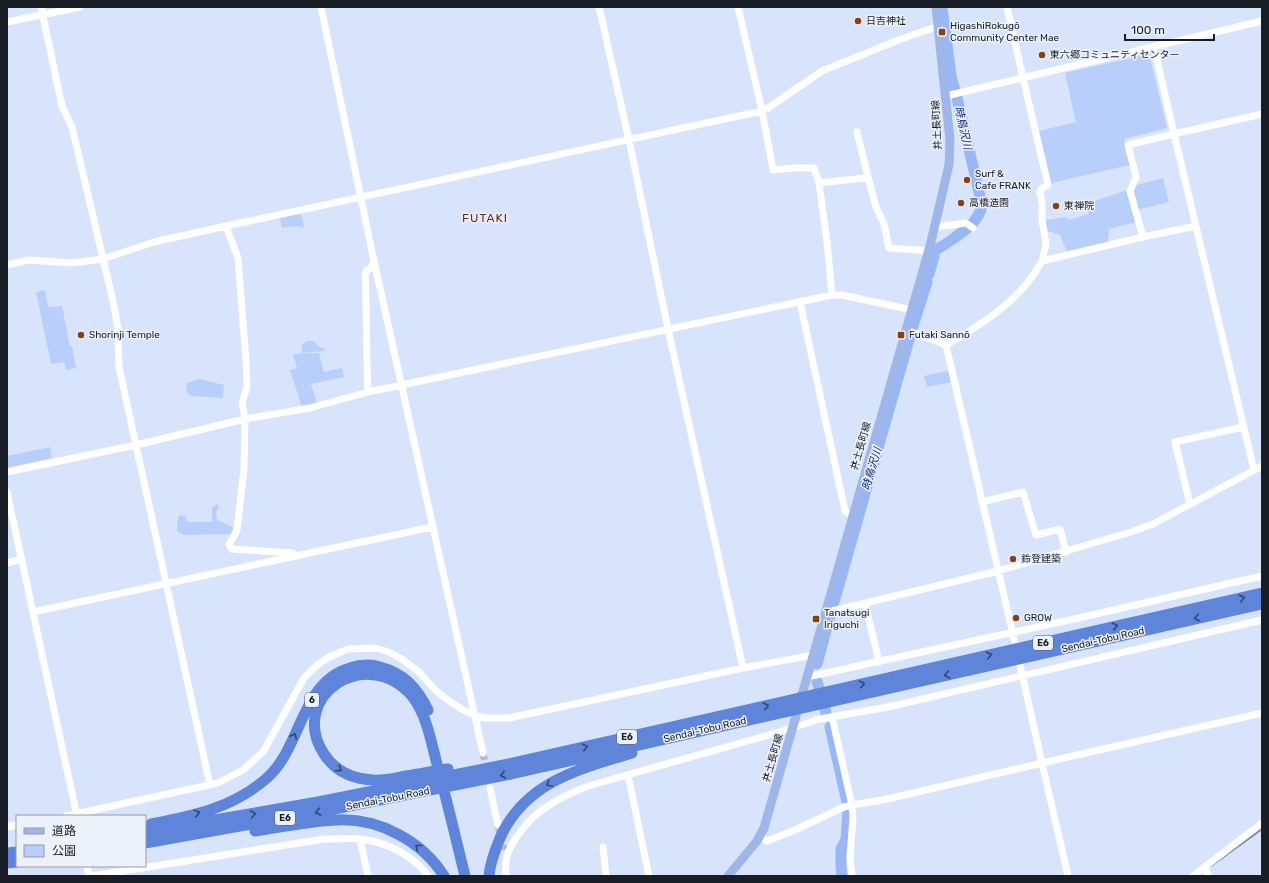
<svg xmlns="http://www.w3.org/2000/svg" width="1269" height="883" font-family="Rubik,'Noto Sans JP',sans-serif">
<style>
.green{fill:#b8cefb}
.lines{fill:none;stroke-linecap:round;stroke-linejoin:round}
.stream{stroke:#7288b6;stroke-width:2}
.river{stroke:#99b6f5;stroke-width:11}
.minor-tunnel{stroke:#b2bcd0;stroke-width:7;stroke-dasharray:7 3.5;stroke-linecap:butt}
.minor{stroke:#fff;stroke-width:7}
.major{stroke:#9fb6e9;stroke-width:9}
.highway{stroke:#5f85db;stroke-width:11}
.oneway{stroke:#34466d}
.poi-dot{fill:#854212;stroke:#ecf1fa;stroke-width:1.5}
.labels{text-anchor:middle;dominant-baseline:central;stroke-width:3;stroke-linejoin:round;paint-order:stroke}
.shield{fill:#ecf1fa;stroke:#585c64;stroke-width:1}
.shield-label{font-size:9px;font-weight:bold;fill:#181c24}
.poi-label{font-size:10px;fill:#181c24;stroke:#ecf1fa;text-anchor:start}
.street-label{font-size:10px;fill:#181c24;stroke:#ecf1fa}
.water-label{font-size:11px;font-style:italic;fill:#0d287f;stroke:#ecf1fa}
.quarter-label{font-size:12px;letter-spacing:1px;fill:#5e3010;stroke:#ecf1fa}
</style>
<rect width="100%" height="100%" fill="#d8e4fb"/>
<!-- green -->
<path class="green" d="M1149 54 1167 128 1124 139 1130 165 1051 183 1039 131 1076 122 1065 73Z
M1163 178 1169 202 1137 210 1132 192 1136 185Z
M1127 190 1137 222 1109 229 1108 243 1067 252 1060 235 1045 230 1046 220 1066 217 1069 220 1088 214 1089 203Z
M301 214 304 227 300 228 299 226 292 227V226L282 228 280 218Z
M45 290 48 307 62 306 70 346H72L76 368 66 370 64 362 51 364 36 292Z
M307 341H314L320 348H324V351L302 353V345Z
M319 353 324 372 342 368 344 377 311 384 317 403 302 407 290 370 297 368 293 354Z
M946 371 949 373 951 382 927 387 924 376Z
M199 379 224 385 223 398 191 396 186 391 187 383Z
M50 447 52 458 7 468V456Z
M217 504 219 507 216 512 217 520 229 525 233 528V533L230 534 184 535 177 531V523L179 515 185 516 188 522H212V508Z"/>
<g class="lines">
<!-- stream -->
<path class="stream" d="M1211 866 1262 829"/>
<!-- river -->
<path class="river" d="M942 7 944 24
M945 29 951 76 957 98 982 205C981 213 977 218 972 224
M936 250 953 239 969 227
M929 274 934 256
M913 326 927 282
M834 602 910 336
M817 664 830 616
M817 681 826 713
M830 727 847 802
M842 876 841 867V849L846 840 848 809"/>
<!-- minor-tunnel -->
<path class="minor-tunnel" d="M483 753 487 772
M498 825 504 850"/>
<!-- minor -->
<path class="minor" d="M41 7 62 106 72 127 113 301 118 329 119 367 210 785
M321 7 374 261 371 268 367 270 365 275C367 314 366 353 368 392
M599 7 629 140 668 329 743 668
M738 7 762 111 773 170 794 168H814L819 183 827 242 832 295
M1007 7 1023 78 1048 185 1041 189 1040 192 1042 202V220L1046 244 1042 261 1143 237
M7 22 80 7
M1154 47 1174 134 1262 114
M946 96 1262 21
M857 132 869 181
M819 183 865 178 869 181 876 207 884 224 889 248 918 250 928 252
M226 226 238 258 246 361 247 387 242 403 245 419 244 469 237 530 229 545 232 549 293 553 296 556
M1196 226 1143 237 1130 191 1136 177 1128 145 1174 134 1254 470
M935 227 966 223 973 228
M374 261 483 753
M7 265 29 260 72 263 103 259 154 242 226 226 762 111 768 108 822 71 901 39 939 26
M800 302 845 511 852 516
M906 330 946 345 1015 643
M946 345C984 323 1021 300 1042 261
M7 472 136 445 245 419 310 408 368 392 832 295H842L912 310
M7 492 77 816
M982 502 1023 492 1036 535 1060 529 1066 552
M1190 504 1175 442 1243 427
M7 563 22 559
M865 603 879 662
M33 612 432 527
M824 613 998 571 1131 532 1153 524 1262 466
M807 677 1074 619 1262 576
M832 717 852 805 883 800 1042 763 1020 665
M628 775 649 876
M490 788 498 825
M66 816 218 783 243 770 263 752 304 678 315 667 327 658 348 649 375 648 389 652 402 659 420 673 436 691 452 703 465 711 474 715 485 718H509L743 668 813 655
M7 827 17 825
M759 837 767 841 795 830 844 807 852 805 853 816 850 858 852 876
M360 839 368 876
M603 847 606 876
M87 866 89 876
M1205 866 1208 876
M92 876 324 839C338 839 353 837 367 840 390 844 415 857 428 876
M506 876C504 858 508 850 518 835 535 810 560 797 588 786L776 733 820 719 888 707 1262 620
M1068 876 1042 763 1262 713
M1193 876 1262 823"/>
<!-- major -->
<path class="major" d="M728 876 757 841 764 828 930 246 949 165 950 140 936 7"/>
<!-- highway -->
<path class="highway" d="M448 769C434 771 420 774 406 776 395 778 384 781 373 780 353 779 335 771 324 754 287 697 366 643 412 696 427 715 431 742 437 764 447 801 456 839 465 876
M151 824C194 816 235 807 268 777 302 746 301 682 350 668 359 665 370 664 380 667 404 673 417 688 428 710
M255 831C282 827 310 821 337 820 379 818 422 841 444 876
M145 832 318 802 509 764 1262 593
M145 843 319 812 511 774 1262 604
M7 853 17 852
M7 863 17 862
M489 876C490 863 495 850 500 838 525 782 579 769 632 753"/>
</g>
<!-- one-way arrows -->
<defs><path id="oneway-chevron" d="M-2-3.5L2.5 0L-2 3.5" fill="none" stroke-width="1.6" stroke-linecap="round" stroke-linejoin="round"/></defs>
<g class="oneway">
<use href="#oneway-chevron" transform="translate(1242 598) rotate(-13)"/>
<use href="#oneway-chevron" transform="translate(1197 618) rotate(167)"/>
<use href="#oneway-chevron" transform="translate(1115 626) rotate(-13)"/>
<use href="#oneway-chevron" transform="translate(989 655) rotate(-13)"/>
<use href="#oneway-chevron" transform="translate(947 675) rotate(167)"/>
<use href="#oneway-chevron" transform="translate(862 684) rotate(-13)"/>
<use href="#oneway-chevron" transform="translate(766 706) rotate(-13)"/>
<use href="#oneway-chevron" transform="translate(294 736) rotate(-65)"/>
<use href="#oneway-chevron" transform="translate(585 747) rotate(-13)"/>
<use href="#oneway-chevron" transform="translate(339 769) rotate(34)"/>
<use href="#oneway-chevron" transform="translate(503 775) rotate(168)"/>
<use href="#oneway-chevron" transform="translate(549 784) rotate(149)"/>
<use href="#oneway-chevron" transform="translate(318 812) rotate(169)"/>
<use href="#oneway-chevron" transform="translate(197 813) rotate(-15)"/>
<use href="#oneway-chevron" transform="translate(253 814) rotate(-10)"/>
<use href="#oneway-chevron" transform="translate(418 847) rotate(-141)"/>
</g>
<!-- markers -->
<g class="poi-dot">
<circle cx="858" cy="21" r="4"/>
<rect x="938" y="28" width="8" height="8" rx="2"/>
<circle cx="1042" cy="55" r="4"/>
<circle cx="967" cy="180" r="4"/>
<circle cx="961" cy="203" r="4"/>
<circle cx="1056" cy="206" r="4"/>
<circle cx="81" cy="335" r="4"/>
<rect x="897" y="331" width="8" height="8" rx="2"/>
<circle cx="1013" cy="559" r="4"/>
<circle cx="1016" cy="618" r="4"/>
<rect x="812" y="615" width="8" height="8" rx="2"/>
</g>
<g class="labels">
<!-- shield labels -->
<g class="shield">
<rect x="1033" y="636" width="20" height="14" rx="3"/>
<rect x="305" y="693" width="14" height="14" rx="3"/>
<rect x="617" y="730" width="20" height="14" rx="3"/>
<rect x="275" y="811" width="20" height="14" rx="3"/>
</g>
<g class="shield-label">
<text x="1043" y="643">E6</text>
<text x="312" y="700">6</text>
<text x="627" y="737">E6</text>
<text x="285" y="818">E6</text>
</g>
<!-- poi labels -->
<g class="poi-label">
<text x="866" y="21">日吉神社</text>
<text x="950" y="26">HigashiRokugō<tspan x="950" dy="12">Community Center Mae</tspan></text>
<text x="1050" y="55">東六郷コミュニティセンター</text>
<text x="975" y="174">Surf &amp;<tspan x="975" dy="12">Cafe FRANK</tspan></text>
<text x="969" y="203">高橋造園</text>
<text x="1064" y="206">東禅院</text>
<text x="89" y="335">Shorinji Temple</text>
<text x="909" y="335">Futaki Sannō</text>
<text x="1021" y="559">鈴登建築</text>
<text x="824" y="613">Tanatsugi<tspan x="824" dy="12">Iriguchi</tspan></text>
<text x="1024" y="618">GROW</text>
</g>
<!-- street labels -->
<g class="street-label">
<text transform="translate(937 125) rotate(-93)">井土長町線</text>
<text transform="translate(861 446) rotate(-74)">井土長町線</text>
<text transform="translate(1103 640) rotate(-13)">Sendai-Tobu Road</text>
<text transform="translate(705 730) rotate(-13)">Sendai-Tobu Road</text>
<text transform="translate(773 758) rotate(-74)">井土長町線</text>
<text transform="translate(388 799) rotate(-11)">Sendai-Tobu Road</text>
</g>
<!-- water labels -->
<g class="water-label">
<text transform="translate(963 128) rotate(77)">時鳥沢川</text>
<text transform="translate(872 469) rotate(-74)">時鳥沢川</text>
</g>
<!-- quarter labels -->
<g class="quarter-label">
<text x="485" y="218">FUTAKI</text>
</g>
</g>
<!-- border -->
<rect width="1269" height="883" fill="none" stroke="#181c24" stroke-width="16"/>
<!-- legend -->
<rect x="16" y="815" width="130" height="52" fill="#ecf1fa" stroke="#979ca4"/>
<rect x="24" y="828" width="20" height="6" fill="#9fb6e9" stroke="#979ca4"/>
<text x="52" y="835" font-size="12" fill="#181c24">道路</text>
<rect x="24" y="845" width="20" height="12" fill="#b8cefb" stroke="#979ca4"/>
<text x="52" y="855" font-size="12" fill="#181c24">公園</text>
<!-- scale -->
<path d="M1125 34v6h89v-6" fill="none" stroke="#181c24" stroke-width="2"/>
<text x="1131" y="34" font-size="12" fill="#181c24" stroke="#ecf1fa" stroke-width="3" paint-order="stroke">100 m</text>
</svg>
